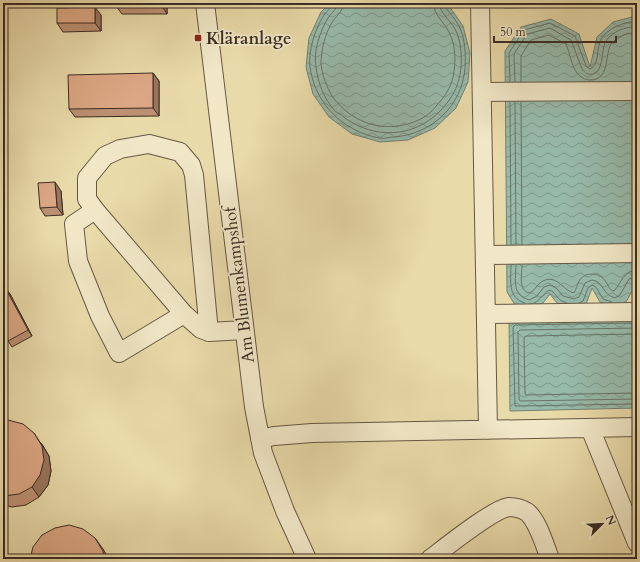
<svg xmlns="http://www.w3.org/2000/svg" width="640" height="562" font-family="Cardo,serif">
<style>
.water{fill:url(#water-waves);stroke:#728275}
.lines{fill:none;stroke-linecap:round;stroke-linejoin:round}
.shore{stroke:#697468;stroke-width:1}
.minor-casing{stroke:#665845;stroke-width:20}
.minor{stroke:#f1e7c7;stroke-width:18}
.wall{fill:#bc9072;stroke:#3b2d24}
.shaded-wall{fill:#99755c;stroke:#3b2d24}
.building{fill:#dba784;stroke:#3b2d24}
.poi-dot{fill:#8f2418;stroke:#f1e7c7;stroke-width:1.5}
.labels{text-anchor:middle;dominant-baseline:central;stroke-width:3.5;stroke-linejoin:round;paint-order:stroke}
.poi-label{font-size:17px;font-weight:bold;fill:#3b2d24;stroke:#f1e7c7;text-anchor:start}
.street-label{font-size:17px;fill:#3b2d24;stroke:#f1e7c7}
</style>
<defs>
<pattern id="water-waves" width="16" height="10" patternUnits="userSpaceOnUse"><rect width="16" height="10" fill="#97baab"/><path d="M0 5q4-4 8 0t8 0" fill="none" stroke="#7c988b"/></pattern>
</defs>
<rect width="100%" height="100%" fill="#e9daa9"/>
<filter id="stains"><feTurbulence type="fractalNoise" baseFrequency=".005" numOctaves="4"/><feColorMatrix values="0 0 0 0 .2 0 0 0 0 .09 0 0 0 0 .02 0 0 0 .5 -.17"/></filter>
<radialGradient id="worn" r=".72"><stop offset=".6" stop-color="#630" stop-opacity="0"/><stop offset="1" stop-color="#630" stop-opacity=".3"/></radialGradient>
<!-- water -->
<path class="water" d="M330 3H447L463 26 470 53 468 82 456 108 435 128 408 140 380 142 352 134 329 117 313 94 306 67 309 38 321 12Z
M504 3H637V6L504 8Z
M632 17 637 18V287L636 284 626 302 614 308 600 302 592 288 586 304 573 309 557 303 550 294 543 303 531 310 515 305 507 292 505 51 521 27 551 19 579 34 590 67 597 37 613 22Z
M637 319V408L510 411 509 321Z"/>
<g class="lines">
<!-- shore -->
<path class="shore" d="M332 3C332 9 327 10 324 15 315 29 308 51 310 67 315 104 343 131 379 138 384 139 389 137 394 137 432 134 462 106 465 68 466 55 465 38 459 26 455 19 450 13 445 7L444 3
M337 3C337 10 332 12 328 18 320 31 313 52 316 67 318 83 324 99 335 111 338 113 342 115 345 118 374 139 413 138 439 112 448 103 456 92 459 79 463 65 462 41 455 29 450 20 440 13 439 3
M343 3C343 12 338 14 333 21 325 33 321 50 321 64 322 75 327 87 332 96 354 127 393 136 426 116 430 113 434 109 437 105 444 98 451 87 453 77 456 63 456 45 449 32 444 22 434 15 433 3
M508 3H568
M510 82 509 53 524 30 550 23 575 36 586 66 590 69C600 65 596 48 601 39 607 29 626 20 637 22
M515 82 514 54 527 34 550 28 571 40 582 69C585 73 588 75 593 74 604 71 601 51 605 43 610 32 626 26 637 27
M521 82V56L531 40 549 35 566 44C570 53 571 65 577 73 580 77 585 80 590 80 609 80 605 58 610 46 615 37 628 32 637 33
M510 102 511 245
M515 102 516 245
M521 102 522 245
M511 265C511 280 507 298 525 303
M516 265C516 280 511 294 529 300L537 296 544 287 550 285 556 288 563 296 574 299 579 297 585 283 592 280C605 282 601 294 615 298L620 295 629 279 637 276
M522 265C522 274 518 290 529 293 535 291 537 284 543 281 557 274 562 290 574 293 576 290 577 285 579 281 585 271 600 272 606 282 609 286 609 290 614 291 622 282 623 271 637 270
M534 303C541 300 544 292 550 290L553 292 560 300 567 303
M579 303 583 301 588 288 592 285 596 287 603 299 612 302
M637 323 515 325 513 327 515 406 637 404
M637 328 520 330 518 332 519 399 520 401 637 399
M637 334 526 336 524 338 525 393 526 395 637 393"/>
<defs>
<path id="minor" d="M205 3 254 407 263 453 285 511 307 559
M480 3 488 430
M482 92 637 91
M95 210 87 199V178L105 156 120 149 149 144 180 152 191 165 194 175 209 332
M485 255 637 253
M184 314 95 210 74 224 78 261 100 316 119 353 184 314 201 329 209 332 244 330
M486 314 637 312
M590 428 637 543
M260 439 274 436 312 433 637 427
M430 559C446 547 493 509 509 507 515 507 522 509 527 512 538 521 545 546 550 559"/>
</defs>
<!-- minor casing -->
<use href="#minor" class="minor-casing"/>
<!-- minor -->
<use href="#minor" class="minor"/>
</g>
<!-- wall -->
<path class="wall" d="M167 3V14H122L116 6Z
M101 15V31L63 32 57 23Z
M153 73 159 81V116L75 117 69 109Z
M61 191 63 215 45 216 40 208Z
M6 289 10 294 32 336 12 347 8 341Z
M3 421 42 444 49 456 51 471 48 485 39 497 26 505 12 507 3 505Z"/>
<!-- shaded-wall -->
<path class="shaded-wall" d="M162 3H167V14L162 6Z
M95 7 101 15V31L95 23Z
M153 73 159 81V116L153 108Z
M55 182 61 191 63 215 57 207Z
M6 289 10 294 32 336 28 330Z
M34 433 49 456 51 471 48 485 39 497 32 487Z
M95 538 103 549 109 559H104Z"/>
<!-- building -->
<path class="building" d="M116 3H162V6H116Z
M95 7V23H57V8Z
M153 73V108L69 109 68 75Z
M55 182 57 207 40 208 38 183Z
M6 289 28 330 8 341 3 332V290Z
M8 420 23 424 34 433 42 446 44 460 40 475 32 487 19 494 4 496H3V421Z
M69 525 83 529 95 538 103 551 104 559H30L33 547 42 535 55 528Z"/>
<!-- markers -->
<rect class="poi-dot" x="194" y="34" width="8" height="8" rx="2"/>
<g class="labels">
<!-- poi labels -->
<g class="poi-label">
<text x="206" y="38">Kläranlage</text>
</g>
<!-- street labels -->
<g class="street-label">
<text transform="translate(239 285) rotate(-97)">Am Blumenkampshof</text>
</g>
</g>
<!-- margin -->
<rect width="640" height="562" fill="none" stroke="#e9daa9" stroke-width="16"/>
<rect x="4" y="4" width="632" height="554" fill="none" stroke="#3b2d24" stroke-width="2"/>
<rect x="8" y="8" width="624" height="546" fill="none" stroke="#3b2d24"/>
<!-- north arrow -->
<g transform="translate(602 524) rotate(66)" stroke="#f1e7c7" stroke-width="3" paint-order="stroke">
<path d="M0-3L7 15L0 10L-7 15Z" fill="#3b2d24"/>
<text y="-6" font-size="11" font-weight="bold" text-anchor="middle" fill="#3b2d24">N</text>
</g>
<!-- scale -->
<path d="M494 36v6h122v-6" fill="none" stroke="#3b2d24" stroke-width="2"/>
<text x="500" y="36" font-size="12" fill="#3b2d24" stroke="#f1e7c7" stroke-width="3" paint-order="stroke">50 m</text>
<rect width="100%" height="100%" filter="url(#stains)"/>
<rect width="100%" height="100%" fill="url(#worn)"/>
</svg>
